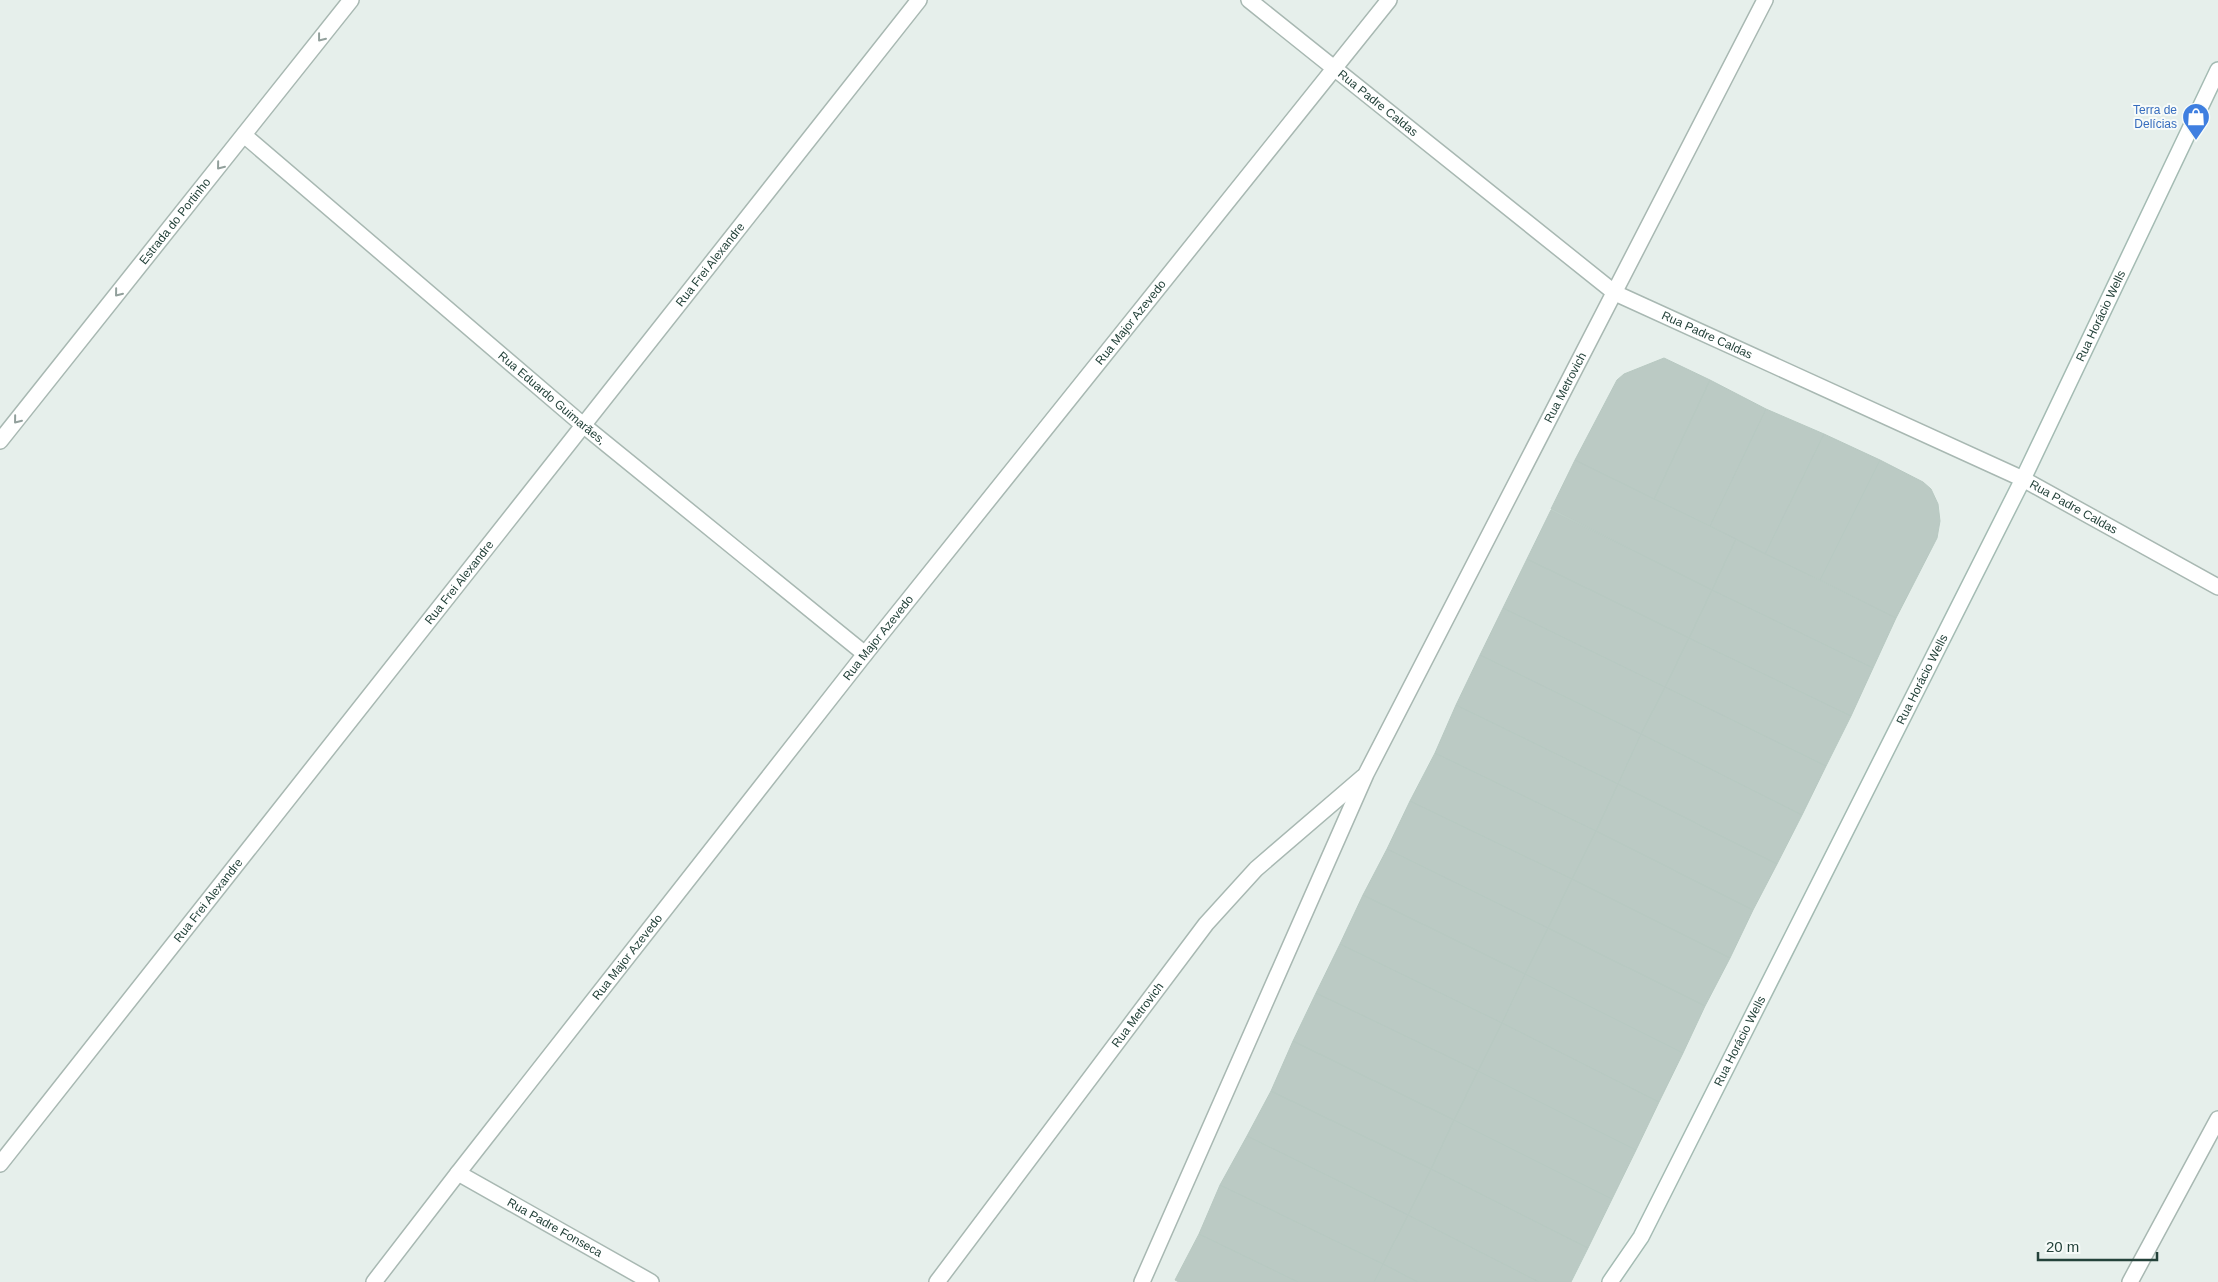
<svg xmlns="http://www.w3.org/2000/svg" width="2218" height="1282" font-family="Helvetica,sans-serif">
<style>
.building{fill:#bbcac4;stroke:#b8c9c2}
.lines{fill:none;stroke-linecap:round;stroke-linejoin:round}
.street-casing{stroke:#a8b8b2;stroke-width:18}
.secondary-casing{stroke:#a4bbb3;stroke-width:18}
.street{stroke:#fff;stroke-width:15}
.secondary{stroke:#fff;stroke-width:15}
.oneway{stroke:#92a09c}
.labels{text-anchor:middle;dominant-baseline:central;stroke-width:4;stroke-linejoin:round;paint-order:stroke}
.street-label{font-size:12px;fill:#24423a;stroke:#f7fbf9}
.shop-label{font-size:12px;fill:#366cbe;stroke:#f7fbf9;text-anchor:end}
</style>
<rect width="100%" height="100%" fill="#e6efeb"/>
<!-- building -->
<path class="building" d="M1664 358 1710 380 1654 499 1575 460 1617 380 1624 374Z
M1710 380 1766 409 1710 526 1654 499Z
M1766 409 1824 434 1765 554 1710 526Z
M1824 434 1880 460 1820 580 1765 554Z
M1575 460 1736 539 1712 590 1551 509Z
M1880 460 1923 482 1931 489 1938 504 1940 521 1937 538 1896 618 1820 580Z
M1551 510 1712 590 1689 638 1527 559Z
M1736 539 1896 618 1873 668 1712 590Z
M1527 559 1689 638 1665 687 1503 608Z
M1712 590 1873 668 1851 716 1689 638Z
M1503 608 1665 687 1641 734 1480 655Z
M1689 638 1851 716 1826 766 1665 687Z
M1480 655 1641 734 1618 784 1456 705Z
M1665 687 1826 766 1802 815 1641 734Z
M1456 705 1618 784 1596 831 1435 753Z
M1641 734 1802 815 1777 864 1618 784Z
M1435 753 1596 831 1572 879 1410 801Z
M1618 784 1777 864 1753 910 1596 831Z
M1410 801 1572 879 1548 928 1387 849Z
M1596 831 1753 910 1730 958 1572 879Z
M1387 849 1548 928 1525 974 1363 895Z
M1572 879 1730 958 1705 1006 1548 928Z
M1363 895 1525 974 1502 1023 1340 944Z
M1548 928 1705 1006 1683 1053 1525 974Z
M1340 944 1502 1023 1478 1071 1316 993Z
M1525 974 1683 1053 1659 1102 1502 1023Z
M1316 993 1478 1071 1454 1120 1293 1041Z
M1502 1023 1659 1102 1636 1150 1478 1071Z
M1293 1041 1454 1120 1431 1169 1271 1091Z
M1478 1071 1636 1150 1612 1199 1454 1120Z
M1271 1091 1431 1169 1408 1215 1247 1136Z
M1454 1120 1612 1199 1588 1248 1431 1169Z
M1247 1136 1408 1215 1383 1264 1220 1185Z
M1431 1169 1588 1248 1571 1282H1539L1408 1215Z
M1220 1185 1383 1264 1374 1282H1298L1199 1234Z
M1408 1215 1539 1282H1418L1383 1264Z
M1199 1234 1298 1282H1179L1175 1280Z
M1383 1264 1418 1282H1374Z"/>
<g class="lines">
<defs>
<g id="street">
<path id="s1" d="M1249 0 1615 293 2023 479 2218 587"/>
<path id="s2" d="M244 135 583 425 865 654"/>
<path id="s3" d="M0 441 351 0"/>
<path id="s4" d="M0 1164 919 0"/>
<path id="s5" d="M458 1173 651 1282"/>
<path id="s6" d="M374 1282 458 1173 865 654 1389 0"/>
<path id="s7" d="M937 1282 1206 924 1256 869 1363 777"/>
<path id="s8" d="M1142 1282 1366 774 1765 0"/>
<path d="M2130 1282 2218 1119"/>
</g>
<g id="secondary">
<path id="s9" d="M1610 1282 1641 1237 2023 479 2218 70"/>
</g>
</defs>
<!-- street casing -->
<use href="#street" class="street-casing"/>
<!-- secondary casing -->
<use href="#secondary" class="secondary-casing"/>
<!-- street -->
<use href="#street" class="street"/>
<!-- secondary -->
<use href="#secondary" class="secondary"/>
</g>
<!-- one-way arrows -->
<defs><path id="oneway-chevron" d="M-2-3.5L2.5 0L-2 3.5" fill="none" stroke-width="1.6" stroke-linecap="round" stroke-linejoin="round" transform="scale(1.25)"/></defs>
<g class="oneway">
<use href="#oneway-chevron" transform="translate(321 38) rotate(128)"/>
<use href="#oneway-chevron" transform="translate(220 166) rotate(129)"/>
<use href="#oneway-chevron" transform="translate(118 293) rotate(129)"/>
<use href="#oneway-chevron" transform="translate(17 420) rotate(129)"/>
</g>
<!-- icons -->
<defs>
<symbol id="shop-pin" viewBox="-11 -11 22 30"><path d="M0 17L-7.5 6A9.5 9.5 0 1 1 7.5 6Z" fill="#3f7fe0" stroke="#f7fbf9"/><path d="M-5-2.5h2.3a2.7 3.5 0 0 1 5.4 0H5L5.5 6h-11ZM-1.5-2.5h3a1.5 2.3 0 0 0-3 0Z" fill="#fff"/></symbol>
</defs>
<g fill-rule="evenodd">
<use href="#shop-pin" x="2180" y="101" width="32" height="43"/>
</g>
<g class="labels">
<!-- street labels -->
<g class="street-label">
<text stroke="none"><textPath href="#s1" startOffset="165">Rua Padre Caldas</textPath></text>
<text stroke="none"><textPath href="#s3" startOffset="281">Estrada do Portinho</textPath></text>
<text stroke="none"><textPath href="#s4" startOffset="1146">Rua Frei Alexandre</textPath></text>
<text stroke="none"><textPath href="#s9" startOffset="1084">Rua Horácio Wells</textPath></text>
<text stroke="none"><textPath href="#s6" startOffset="1222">Rua Major Azevedo</textPath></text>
<text stroke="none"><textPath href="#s1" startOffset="570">Rua Padre Caldas</textPath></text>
<text stroke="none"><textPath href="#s8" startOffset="990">Rua Metrovich</textPath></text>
<text stroke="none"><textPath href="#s2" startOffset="405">Rua Eduardo Guimarães,</textPath></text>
<text stroke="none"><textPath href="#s1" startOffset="975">Rua Padre Caldas</textPath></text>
<text stroke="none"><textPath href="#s4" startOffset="741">Rua Frei Alexandre</textPath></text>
<text stroke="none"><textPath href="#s6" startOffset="818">Rua Major Azevedo</textPath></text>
<text stroke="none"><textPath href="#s9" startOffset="679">Rua Horácio Wells</textPath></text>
<text stroke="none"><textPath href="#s4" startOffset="336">Rua Frei Alexandre</textPath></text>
<text stroke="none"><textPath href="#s6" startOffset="412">Rua Major Azevedo</textPath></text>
<text stroke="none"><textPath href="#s7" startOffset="334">Rua Metrovich</textPath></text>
<text stroke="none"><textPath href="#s9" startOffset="274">Rua Horácio Wells</textPath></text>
<text stroke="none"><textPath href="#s5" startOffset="111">Rua Padre Fonseca</textPath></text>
</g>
<!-- shop labels -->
<g class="shop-label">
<text x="2177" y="110">Terra de<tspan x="2177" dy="14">Delícias</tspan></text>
</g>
</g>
<!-- scale -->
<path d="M2038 1252v8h119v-8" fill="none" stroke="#24423a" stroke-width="2.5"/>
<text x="2046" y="1252" font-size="15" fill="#24423a" stroke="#f7fbf9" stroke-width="4" paint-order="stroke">20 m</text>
</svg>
